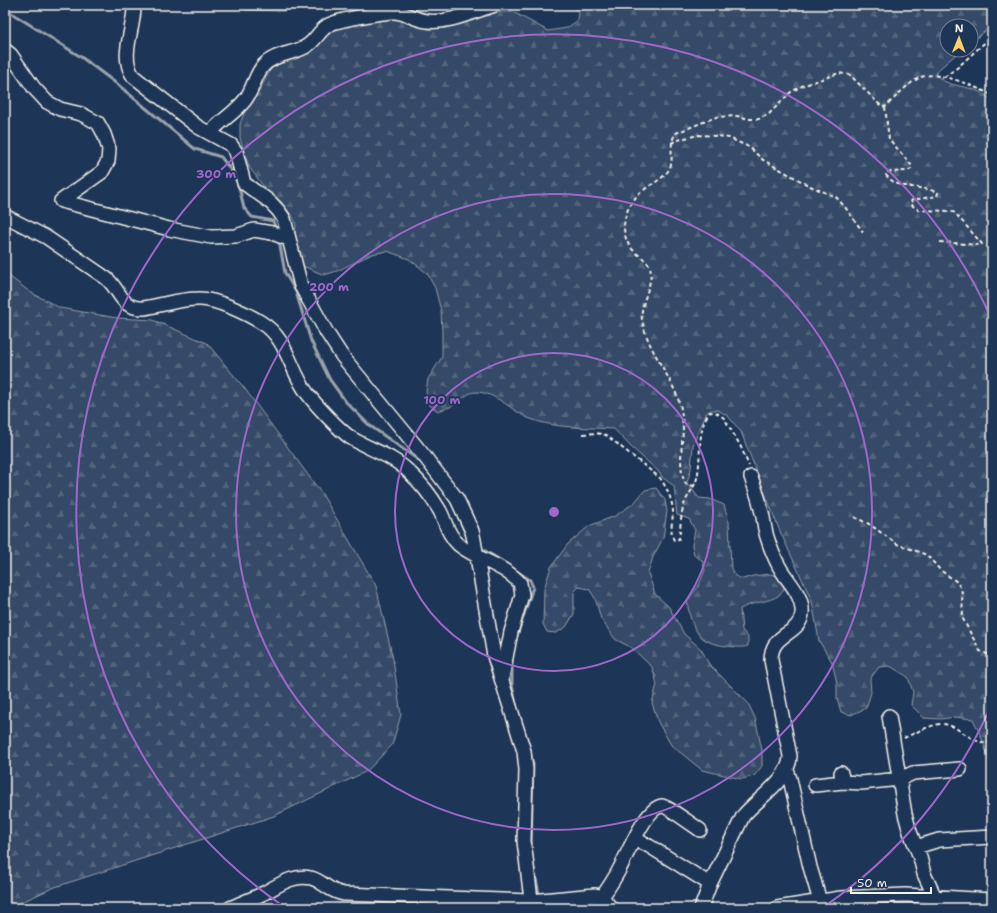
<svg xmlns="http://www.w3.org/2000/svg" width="997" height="913" font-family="'Shantell Sans',sans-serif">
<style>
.forest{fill:url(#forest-firs);stroke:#949ea8}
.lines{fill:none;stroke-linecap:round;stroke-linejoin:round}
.stream{stroke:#9aa2ab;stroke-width:3}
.minor-casing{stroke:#f4f1e8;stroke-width:16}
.path{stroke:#f4f1e8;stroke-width:2;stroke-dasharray:4 3;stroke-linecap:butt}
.minor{stroke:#1d3557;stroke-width:13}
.ring{fill:none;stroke:#9f67cb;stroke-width:2}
.centre{fill:#9f67cb;stroke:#1d3557;stroke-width:2}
.ring-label{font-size:12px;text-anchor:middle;font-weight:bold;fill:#9f67cb;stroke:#1d3557;stroke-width:3.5;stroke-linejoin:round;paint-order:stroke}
</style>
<defs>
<pattern id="forest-firs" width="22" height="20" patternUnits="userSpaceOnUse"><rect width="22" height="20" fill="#354a67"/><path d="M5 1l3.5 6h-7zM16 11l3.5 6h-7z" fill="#53657d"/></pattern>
</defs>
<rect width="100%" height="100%" fill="#1d3557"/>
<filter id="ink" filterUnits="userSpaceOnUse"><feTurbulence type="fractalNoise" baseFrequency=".025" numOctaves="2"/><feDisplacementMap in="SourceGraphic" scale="8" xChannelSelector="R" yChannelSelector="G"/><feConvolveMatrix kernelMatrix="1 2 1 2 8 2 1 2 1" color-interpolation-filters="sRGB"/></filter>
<g filter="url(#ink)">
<!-- forest -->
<path class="forest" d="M232 5H304L283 11 246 10Z
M572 5H992V26L971 42V26H947V50H961L939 69 936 74C944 86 962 85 975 90 981 92 986 96 992 99V768L981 736 973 719 955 717 941 719 924 718 911 705 913 692 908 677 890 666 879 667 870 679 871 693 866 708 851 715 841 712 837 698V683L832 662 819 641 812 601 779 529 741 432 728 416 718 410H712L707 412 693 445 691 469 687 483 699 498 710 499 724 505 729 522 731 569 735 576 743 579 753 576 770 574 783 577C790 599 767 600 752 604 748 605 744 607 740 609L742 630 748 637V646C741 648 735 647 727 646 697 643 692 629 687 602L699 585 705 570 702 560 694 555 692 545 695 530 689 519 677 515 674 486 662 477 658 471 631 447 614 429C585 427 555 429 528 418 511 410 495 392 476 392 467 392 462 400 455 404 450 408 443 409 438 411L428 404 426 391 428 379 442 357V331L441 311 435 288 427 273 409 259 387 251 372 254 337 271 324 275 303 266 294 244 296 224 292 215 267 191 249 167 240 138V124L246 108 258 93 271 69 335 26 390 17 410 21 489 12H513L548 31 567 28 578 20 579 12Z
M5 273 30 292 60 308 117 318 153 320 207 343 245 389 322 494 376 586 393 659 401 715 392 745 367 771 274 816 55 887 8 908H5Z
M656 488 665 500 667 511 663 538 653 557 648 573 655 594 669 607 684 634 701 649 709 664 748 703 755 718 762 750V766L754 776 742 779 702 770 671 745 658 722 652 703 657 684 652 667 632 648 615 639 601 619 595 598 589 589 579 587 574 592V614L566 627 556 633 547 632 543 624 544 589 551 567 568 544 589 526 615 516 634 503 645 490Z"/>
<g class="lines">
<!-- stream -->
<path class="stream" d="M5 9 81 57 117 84 195 149 221 157 233 173 239 187 244 208 252 217 273 221 276 229
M279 240 285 273 296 292 311 341 330 380 346 402 369 425 424 464
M458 516 468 539
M479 547 508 565
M512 568 530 580 533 587 515 642
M512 661V685L517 709
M530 753 533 764 531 850
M532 860 540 898"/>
<defs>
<path id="minor" d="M134 5C135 28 119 55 133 76L198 127 231 145 236 152 244 183C260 196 273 200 284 219L301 286 327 333 342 356 425 457 457 499 472 531 474 540 494 656 524 751 526 770 524 841 532 908
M5 50 11 55 34 88 47 102 60 109 81 114 98 123 104 134 109 149 108 161 102 172 61 201 169 229 211 237 236 236 254 230 272 233 288 239
M210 133C220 121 235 113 245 100 253 90 255 74 264 65 274 54 292 54 305 47 315 42 318 32 327 26 334 20 380 13 392 12 404 11 415 20 427 21 448 24 474 11 495 5
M5 216 46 237 106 278C121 290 120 309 144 308 162 305 180 299 198 299 215 298 248 314 262 323 287 338 290 370 307 393 315 404 339 430 351 438 369 449 393 456 408 471 420 482 432 497 440 511 446 523 448 535 459 545 478 560 504 565 520 583L522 595 511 632 502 678
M889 716 905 814 910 832 920 857 924 874 940 908
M787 770 790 779 810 867 822 908
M843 782 861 783 900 779 913 773 960 769
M815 785 843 782 841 773
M635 839 649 846 710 884
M916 847 939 840 992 837
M602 897C609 887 615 878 620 868 627 855 646 807 662 806 667 806 694 826 700 830
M230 908C241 903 252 899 262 894 278 886 292 874 311 878 323 881 329 892 344 894L531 901 595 895 602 897 611 908
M701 908 710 884 743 816C757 799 790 779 790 756L771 660C771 632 799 636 802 614 804 596 788 582 780 568 775 559 770 547 767 537 764 528 764 518 761 509 759 498 755 488 751 477
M777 908 841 898 905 895 992 900"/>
</defs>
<!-- minor casing -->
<use href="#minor" class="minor-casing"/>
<!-- path -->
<path class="path" d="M944 77 957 68 992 36
M885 107 889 139 912 166 911 169 908 171 887 172 886 175C896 188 911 186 925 189 929 189 934 191 938 193L937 196 912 200 910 204 919 210 951 211 955 213 982 244 979 245 940 242
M671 143 681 139 698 135 718 136 729 138 749 147 763 160 810 186 836 197 845 207 863 232
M583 434 596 433 606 435 660 478C667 488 672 499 673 511 673 520 669 532 674 540H676L679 539C681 526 680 512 686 500 690 492 695 486 697 478 702 458 696 429 710 412L717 413 724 418 740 445 749 466
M694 486 686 484C678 472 682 445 683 430 683 423 682 416 681 409 674 377 647 352 642 319 640 307 648 293 650 281 651 276 651 271 650 266 645 259 638 255 632 249 617 231 625 206 641 192 649 185 661 181 668 171 676 160 667 145 676 133L716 117 737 116 749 119H759L769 114 791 92 802 86 839 73 850 75 879 104 885 107C895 98 909 82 921 77 938 70 976 87 992 95
M854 517 869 524 897 544 927 555 940 570 957 582 961 589 962 593 963 619 980 651 992 656
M904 738C913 734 930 725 940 724 960 723 971 747 992 742"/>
<!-- minor -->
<use href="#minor" class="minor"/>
</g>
</g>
<!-- distance rings -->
<g class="ring">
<circle cx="554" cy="512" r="159"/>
<circle cx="554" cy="512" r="318"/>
<path d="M991 706A478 478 0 0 1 825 906M283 906A478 478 0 1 1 991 318"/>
</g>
<circle cx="554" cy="512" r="6" class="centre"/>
<g class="ring-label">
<text x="216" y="178">300 m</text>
<text x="329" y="291">200 m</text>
<text x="442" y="404">100 m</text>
</g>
<!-- margin -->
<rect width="997" height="913" fill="none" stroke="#1d3557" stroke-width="20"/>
<rect x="10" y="10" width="977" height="893" fill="none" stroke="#f4f1e8" stroke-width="1.5" filter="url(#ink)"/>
<!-- north arrow -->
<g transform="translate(959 38) rotate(1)"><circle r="19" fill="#1d3557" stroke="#738091"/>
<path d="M0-3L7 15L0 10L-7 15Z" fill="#ffd166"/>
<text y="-6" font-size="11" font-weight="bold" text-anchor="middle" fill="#f4f1e8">N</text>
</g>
<!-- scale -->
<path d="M851 887v6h80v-6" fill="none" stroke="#f4f1e8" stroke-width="2"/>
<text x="857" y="887" font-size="12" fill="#f4f1e8" stroke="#1d3557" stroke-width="3" paint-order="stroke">50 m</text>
</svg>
